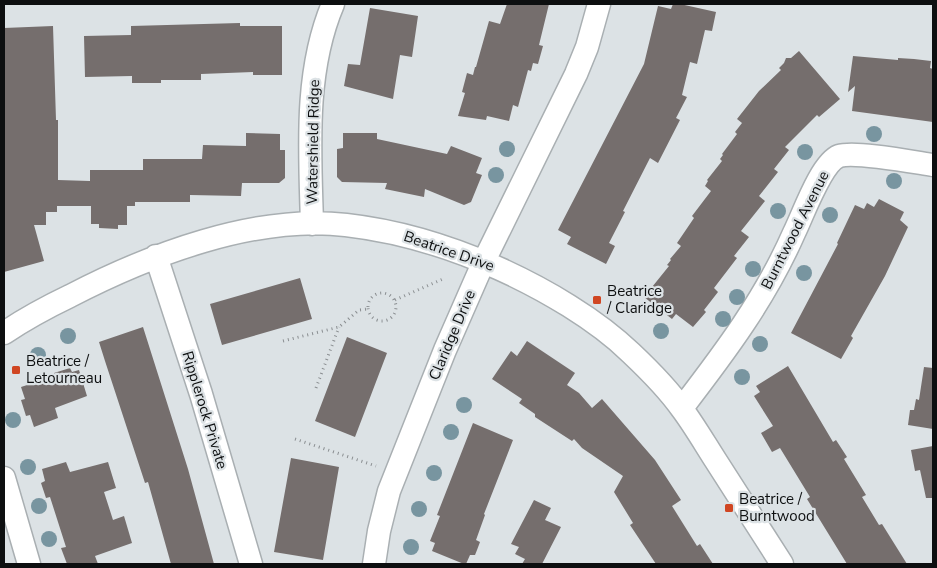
<svg xmlns="http://www.w3.org/2000/svg" width="937" height="568" font-family="'Nunito Sans',sans-serif">
<style>
.building{fill:#756e6d}
.lines{fill:none;stroke-linecap:round;stroke-linejoin:round}
.minor-casing{stroke:#a9afb2;stroke-width:25}
.path{stroke:#8a8e91;stroke-width:3;stroke-dasharray:1 4;stroke-linecap:butt}
.minor{stroke:#fff;stroke-width:22}
.tree{fill:#7895a0}
.poi-dot{fill:#d04622;stroke:#dce2e5;stroke-width:2}
.labels{text-anchor:middle;dominant-baseline:central;stroke-width:4.5;stroke-linejoin:round;paint-order:stroke}
.street-label{font-size:15px;fill:#0d0f10;stroke:#dce2e5}
.poi-label{font-size:15px;fill:#0d0f10;stroke:#dce2e5;text-anchor:start}
</style>
<rect width="100%" height="100%" fill="#dce2e5"/>
<!-- building -->
<path class="building" d="M507 4H549L539 45 543 46 538 64 533 63 531 71 528 70 518 107 513 105 509 121 487 116 486 120 458 116 465 93 462 92 467 73 473 75 475 67H476L489 21 500 24Z
M673 4H680L716 12 712 31 705 30 697 64 690 62 682 95 687 97 676 118 680 120 658 163 650 158 623 211 625 212 609 243 615 246 606 264 567 244 571 237 558 230 644 64 658 6 671 9Z
M370 8 418 16 412 57 400 55 393 99 344 86 348 64 360 65Z
M240 23V26H282V75H253V72L201 74V80H161V83H132V76L85 77 84 36 131 35V26Z
M53 26 56 120H58V180L90 181V170H143V159H202L203 145 246 146V133L280 134V150H285V178L279 183H242L241 196 190 195V202H135V206H127V225H118V229L99 228V224H91V206H57V212H46V225H34L44 261 4 272V28Z
M799 51 840 99 819 117 817 115 785 147 789 150 774 169 778 172 759 196 765 201 741 231 749 237 734 256 737 258 714 288 718 292 704 310 706 312 693 327 676 314 672 319 644 297 669 266 667 265 671 260 670 259 681 246 677 243 694 218 692 216 711 191 705 186 708 181 707 180 722 161 720 159 723 155 722 154 737 134 735 132 742 123 737 119 759 91 781 70 779 68 784 63 786 58H791Z
M853 56 898 60V58L914 59 931 61 930 68 933 69V122L852 111 855 86 848 92Z
M343 133H377V139L447 154 451 146 482 158 476 173 482 175 471 202 464 205 425 189 424 197 385 189 387 183 342 182 337 177V149L343 148Z
M879 199 904 212 900 220 908 227 885 276 851 336 853 338 841 359 791 333 838 244 837 243 855 205 864 209 867 203 874 207Z
M300 278 312 319 222 345 210 304Z
M143 327 188 469 214 564H171L148 482 145 483 105 361 99 342Z
M347 337 387 353 355 437 315 421Z
M527 341 575 373 567 385 579 393 592 408 602 399 655 460 681 500 672 506 697 546 700 544 713 564H656L630 525 633 523 614 492 623 476 582 448 574 439 572 441 535 417V414L519 403 522 399 492 379 511 351 517 356Z
M788 366 833 442 836 440 847 457 844 459 866 495 862 497 879 525 882 524 907 564H847L807 499 810 497 780 448 772 452 761 433 773 426 754 396 760 392 756 386Z
M924 367 933 368V429L908 425 910 410H914L916 399 919 400Z
M70 368 72 372 79 370 87 396 55 408 58 418 34 427 30 415 26 416 21 400 25 399 21 387 55 376 54 373Z
M473 423 513 440 484 514 485 515 476 540 480 542 477 550 475 555H470L466 564H464L432 551 435 543 430 541 440 516 437 515Z
M933 446V498H926L920 470 915 471 911 450Z
M291 458 339 467 323 560 274 552Z
M66 462 70 472 108 462 116 488 104 492 113 520 124 516 132 543 95 556 98 564H67L61 548 66 547 50 497 46 498 41 483 45 481 42 469Z
M534 500 551 508 545 520 561 527 542 564H522L525 559 515 554 519 547 511 544Z"/>
<g class="lines">
<defs>
<path id="minor" d="M312 224C310 151 304 72 333 4
M156 256 201 394 251 564
M4 333C25 319 47 307 70 296 149 255 256 214 346 225 399 231 451 247 500 269 544 289 596 319 631 353 649 370 668 389 682 409 694 425 705 444 716 461 738 495 760 530 782 564
M682 408C725 352 765 299 794 233 803 215 821 163 839 156 855 151 913 162 933 165
M4 478 29 564
M374 564 379 531 389 491 445 350 484 261 576 74 587 47 599 4"/>
</defs>
<!-- minor casing -->
<use href="#minor" class="minor-casing"/>
<!-- path -->
<path class="path" d="M368 307a14 14 0 1 1 28 0a14 14 0 1 1-28 0Z
M395 300 443 279
M283 341 339 327 359 310 368 309
M316 388 339 327
M295 439 376 466"/>
<!-- minor -->
<use href="#minor" class="minor"/>
</g>
<!-- trees -->
<g class="tree">
<circle cx="874" cy="134" r="8"/>
<circle cx="507" cy="149" r="8"/>
<circle cx="805" cy="152" r="8"/>
<circle cx="496" cy="175" r="8"/>
<circle cx="894" cy="181" r="8"/>
<circle cx="778" cy="211" r="8"/>
<circle cx="830" cy="215" r="8"/>
<circle cx="753" cy="269" r="8"/>
<circle cx="804" cy="273" r="8"/>
<circle cx="737" cy="297" r="8"/>
<circle cx="723" cy="319" r="8"/>
<circle cx="661" cy="331" r="8"/>
<circle cx="68" cy="336" r="8"/>
<circle cx="760" cy="344" r="8"/>
<circle cx="38" cy="355" r="8"/>
<circle cx="742" cy="377" r="8"/>
<circle cx="464" cy="405" r="8"/>
<circle cx="13" cy="420" r="8"/>
<circle cx="451" cy="432" r="8"/>
<circle cx="28" cy="467" r="8"/>
<circle cx="434" cy="473" r="8"/>
<circle cx="39" cy="506" r="8"/>
<circle cx="419" cy="509" r="8"/>
<circle cx="49" cy="539" r="8"/>
<circle cx="411" cy="547" r="8"/>
</g>
<!-- markers -->
<g class="poi-dot">
<rect x="592" y="295" width="10" height="10" rx="2.5"/>
<rect x="11" y="365" width="10" height="10" rx="2.5"/>
<rect x="724" y="503" width="10" height="10" rx="2.5"/>
</g>
<g class="labels">
<!-- street labels -->
<g class="street-label">
<text transform="translate(313 142) rotate(-89)">Watershield Ridge</text>
<text transform="translate(795 230) rotate(-63)">Burntwood Avenue</text>
<text transform="translate(449 251) rotate(19)">Beatrice Drive</text>
<text transform="translate(452 335) rotate(-67)">Claridge Drive</text>
<text transform="translate(205 410) rotate(73)">Ripplerock Private</text>
</g>
<!-- poi labels -->
<g class="poi-label">
<text x="607" y="291">Beatrice<tspan x="607" dy="17">/ Claridge</tspan></text>
<text x="26" y="361">Beatrice /<tspan x="26" dy="17">Letourneau</tspan></text>
<text x="739" y="499">Beatrice /<tspan x="739" dy="17">Burntwood</tspan></text>
</g>
</g>
<!-- border -->
<rect width="937" height="568" fill="none" stroke="#0d0f10" stroke-width="10"/>
</svg>
